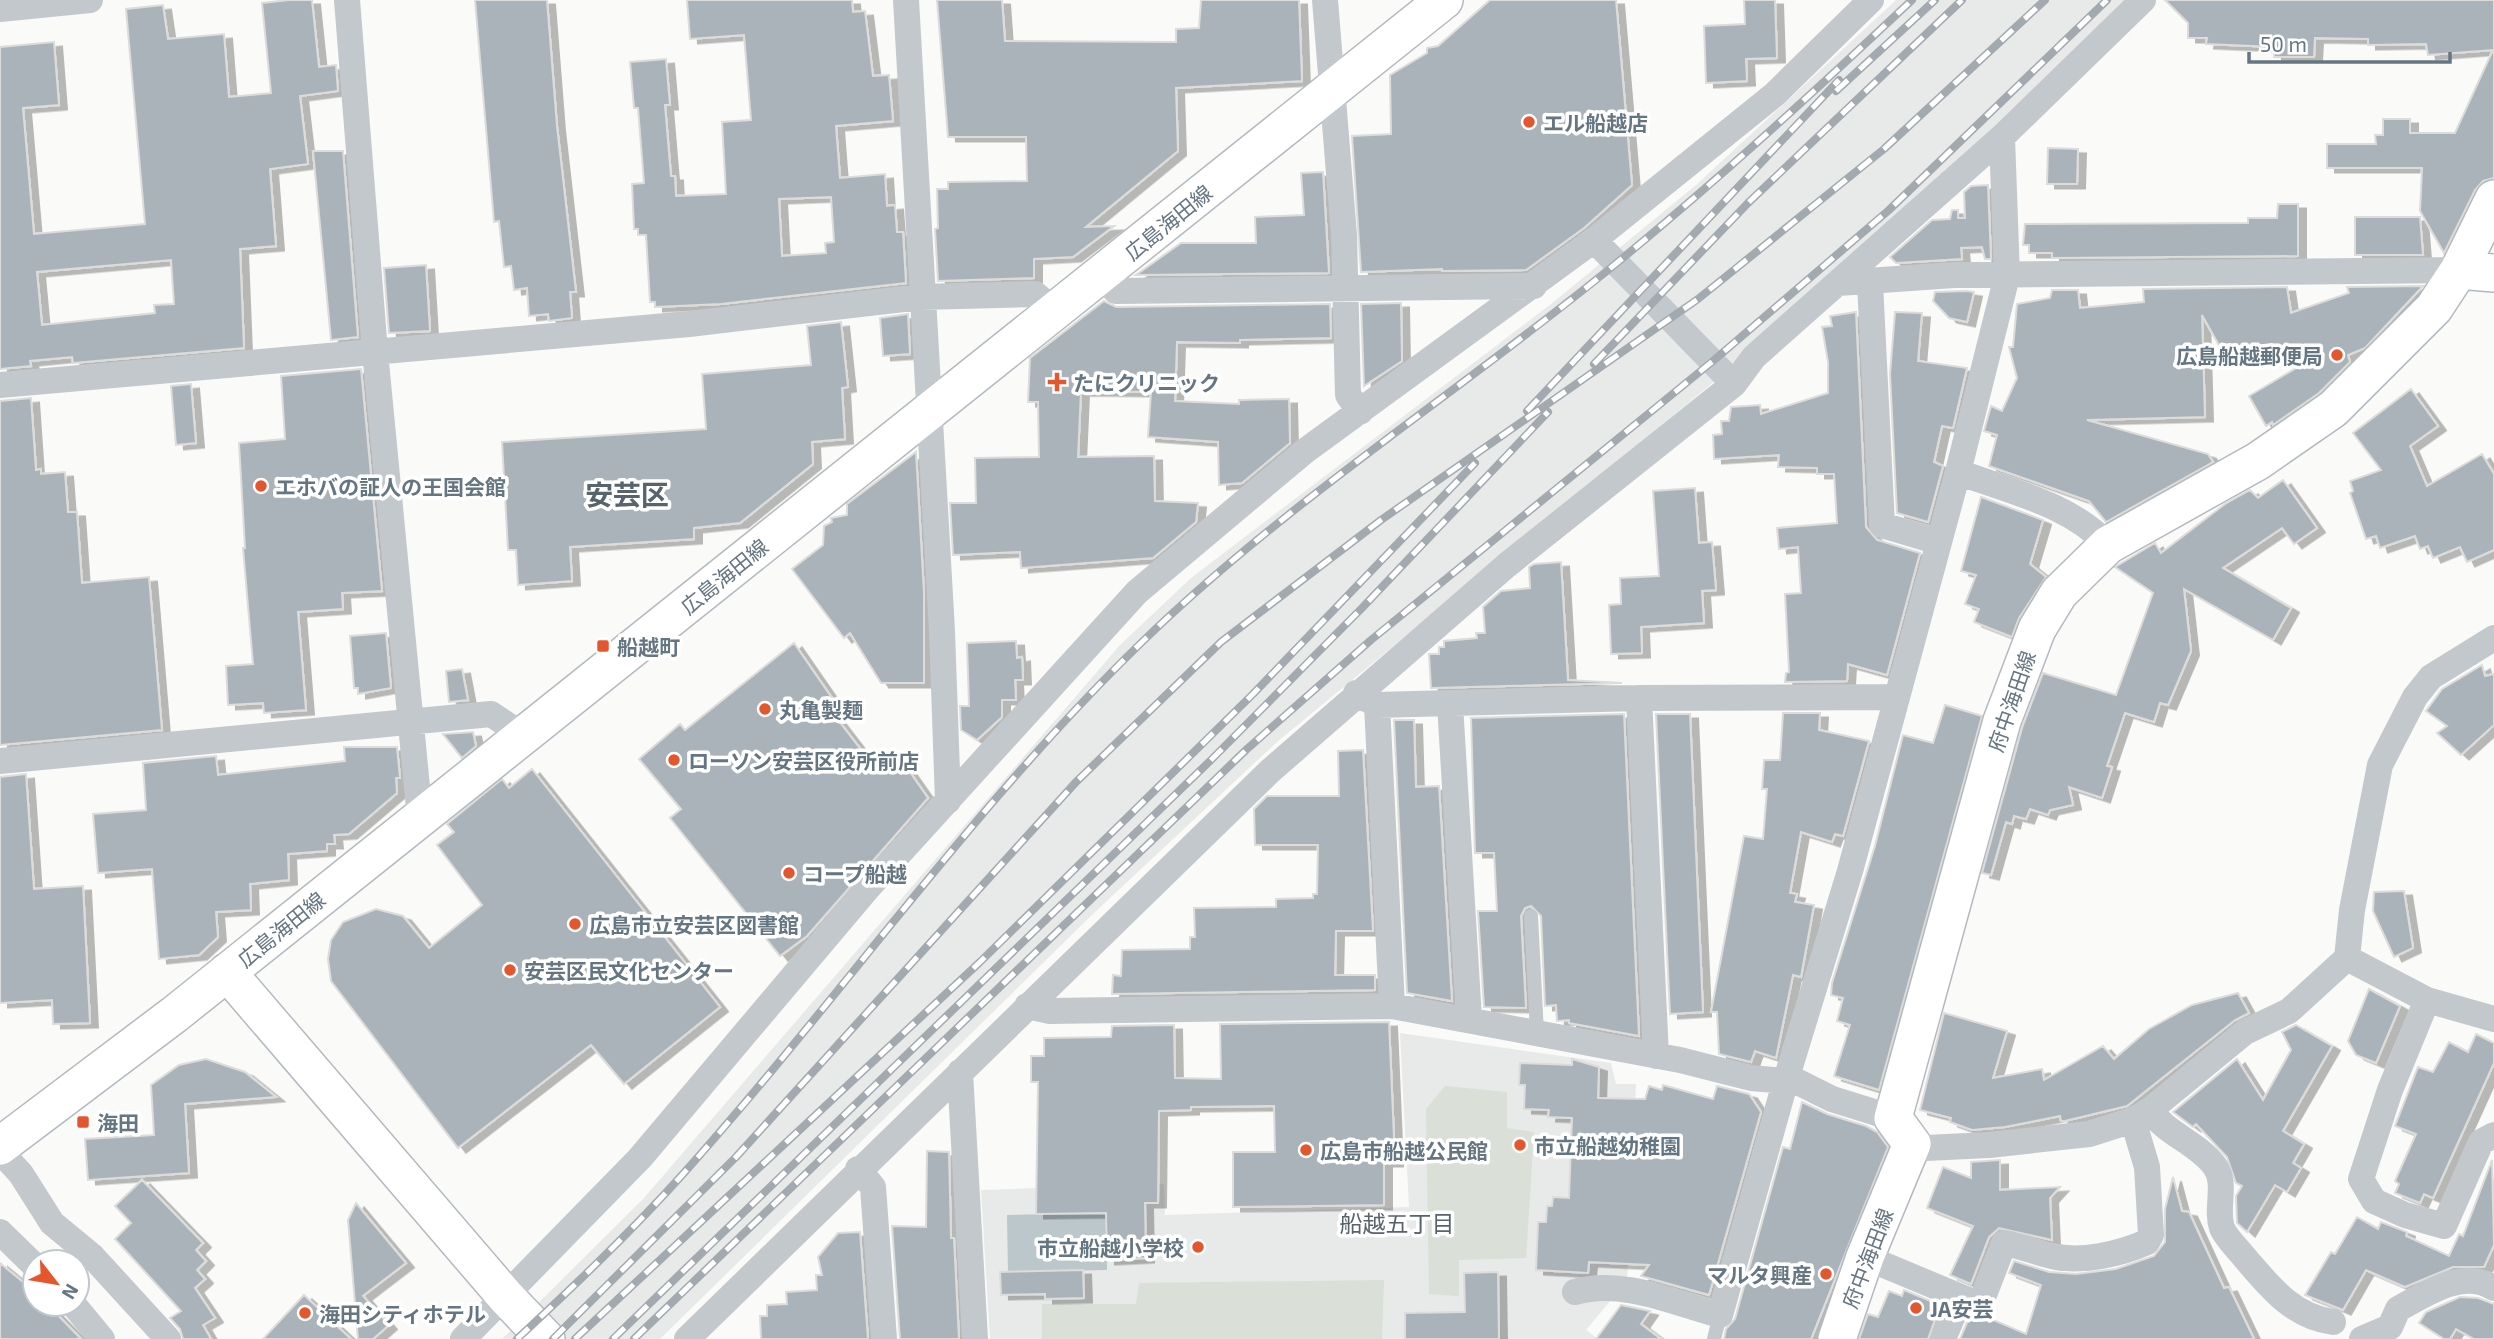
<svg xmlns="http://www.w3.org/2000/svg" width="2494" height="1339" font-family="'Exo 2','Noto Sans JP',sans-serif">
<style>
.built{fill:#e8e9e9}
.green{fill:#dadfd7}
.water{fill:#bbc7cb}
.building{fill:#aab3b9;stroke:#dcdcda;stroke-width:2;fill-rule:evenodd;filter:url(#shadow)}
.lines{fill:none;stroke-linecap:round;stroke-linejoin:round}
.secondary-casing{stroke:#b3babf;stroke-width:40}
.lane{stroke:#c3c8cc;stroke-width:14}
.street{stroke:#c3c8cc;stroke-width:26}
.secondary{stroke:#fff;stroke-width:37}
.rail-casing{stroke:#a2aab0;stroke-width:8}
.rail{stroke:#fff;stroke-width:5;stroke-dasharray:16;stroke-linecap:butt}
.poi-dot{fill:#e4572e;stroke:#fff;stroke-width:2.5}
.labels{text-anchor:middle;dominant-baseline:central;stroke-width:7;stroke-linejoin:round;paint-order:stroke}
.poi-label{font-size:21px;font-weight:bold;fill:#657683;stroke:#fff;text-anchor:start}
.street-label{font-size:21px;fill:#657683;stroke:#fff}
.neighbourhood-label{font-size:23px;fill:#57646e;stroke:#fff}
.district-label{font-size:28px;font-weight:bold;fill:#57646e;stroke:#fff}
</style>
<defs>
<filter id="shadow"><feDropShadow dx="8" dy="4.5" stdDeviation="0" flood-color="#0004"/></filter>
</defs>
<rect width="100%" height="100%" fill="#fafaf8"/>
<!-- built -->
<path class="built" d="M1896 0H2125L1998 126 1738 362 1277 742 1096 911 660 1339H502L643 1199 1120 645 1191 578 1551 304 1696 185Z
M1400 1033 1611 1063 1616 1084H1636L1627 1281 1586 1330 1598 1339H990L981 1190 1164 1184 1165 1215 1409 1207Z"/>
<!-- green -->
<path class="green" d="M1445 1086 1507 1092V1128L1534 1132 1526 1258 1459 1260V1296L1429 1294 1426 1109Z
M1384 1280 1382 1339H1042V1304H1136L1139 1283Z"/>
<!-- water -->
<path class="water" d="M1106 1213 1107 1270 1008 1272 1007 1215Z"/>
<!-- building -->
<path class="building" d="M289 0H312L319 67 336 65 338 91 300 96 308 164 270 169 276 246 240 249 244 348 73 363 72 357 30 361 31 366 0 369V47L54 42 59 105 23 108 34 234 145 224 126 9 163 5 168 39 224 34 229 97 271 93 262 3ZM171 260 174 304 154 305 155 313 42 325 37 272Z
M475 0H547L557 126 576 292H570L572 318 549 321 548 314 529 316 527 288 514 290 511 266 504 267 499 221 494 222Z
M687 0H852L853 12 865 11 873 76 889 75 893 121 836 126 840 178 885 174 887 206 895 205 897 232H903L906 283 721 304 655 307V302H650L646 235H638V229H634L632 184 644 183 638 108H634L630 62 666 59 670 105H665L671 176H675L676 196 726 194 722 122 751 120 744 35 690 39ZM831 197 834 242 825 243 826 253 782 256 779 199Z
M937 0H1002L1005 41 1176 42V29L1199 28 1201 0H1299L1302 81 1176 88 1178 151 1086 227 1114 226 1073 257 1034 259V278L938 281 935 229 938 228 937 189H948V182L1027 181 1026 137H948Z
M1490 0H1616L1632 185 1584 228 1526 270 1442 271V269L1361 272 1352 136 1391 134 1390 75 1427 53V48L1438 46Z
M1744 0H1775L1777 58 1746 59 1747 81 1706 83 1704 26 1745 24Z
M2165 0H2494V178L2483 181 2475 190 2444 253 2420 211 2422 168H2327V144H2376L2375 135H2383V119H2410V133H2455L2493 50 2428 55 2426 44 2368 45V39L2315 38 2314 57H2274V47L2206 44 2207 38H2188V23Z
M2048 148 2078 149 2077 184H2047Z
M313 151H343L358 337 331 340Z
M1323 172 1329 273 1136 275 1181 243H1256L1255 217 1304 215 1301 173Z
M1988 185 1991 259H1985L1982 247 1961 248 1962 259 1896 263 1890 257 1932 220 1950 219 1952 210H1958V218H1965L1964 192 1971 186Z
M2278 204H2298V256L2052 258V253H2029V245H2023L2025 224 2248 223V218H2277Z
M2355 217H2420L2423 255H2355Z
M426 265 430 331 389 333 384 268Z
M2423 286 2365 348 2348 355 2350 362 2319 393 2273 425 2272 422 2266 426 2249 396 2308 361 2225 356 2202 315 2205 417 2087 420 2208 454 2213 462 2106 522 2089 501 1989 466 1997 435 1984 431 1991 406 2002 411 2017 378 2009 347H2013L2017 304 2050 298 2052 290H2078L2080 308 2144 302 2143 289 2287 287 2291 313 2349 293 2347 287Z
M1967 291 1974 292 1967 322 1949 318 1933 301 1935 292Z
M1104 301 1116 307 1330 304 1331 338 1240 340V343L1177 342 1175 401 1239 404V400L1289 399 1290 443 1242 483 1219 485 1218 442 1148 437 1151 392 1081 391 1078 457 1154 456 1155 501 1198 503 1196 522 1153 558 1021 568 1020 552 953 555 950 503H976L975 458 1039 457 1038 402H1028L1030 358Z
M1401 303 1402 361 1364 386 1361 304Z
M1856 312 1866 527 1877 540 1920 553 1887 675 1848 664 1847 681 1785 682 1786 673 1789 672 1785 594 1801 593 1798 547 1779 549 1777 528 1837 523 1834 474H1817V468L1778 467 1779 455 1714 459 1713 435 1722 434 1721 421H1729L1731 407 1760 405 1761 414 1828 393V362L1822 327 1832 326 1830 316Z
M1895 312 1922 313 1918 361 1967 368 1953 428 1942 426 1934 462 1943 466 1928 522 1897 513 1890 374Z
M908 314 910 354 883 356 880 318Z
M841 322 848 387 842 388 845 439 812 442 813 464 740 523 694 528V539L570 547 572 581 518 585 516 550H508L502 442 706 429 702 374 811 365 807 326Z
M361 369 382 591 342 593 343 609 298 612 306 710 264 713 263 703 228 705 226 666 253 664 243 548H245L239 443 285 439 281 376Z
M191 384 196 443 176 445 171 386Z
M2411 389 2438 426 2410 446 2427 486 2482 454 2494 474V550L2467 562 2460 547 2433 558 2428 546 2420 549 2415 536 2380 548 2376 536 2366 539 2350 493 2353 491 2350 481 2381 470 2353 433Z
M31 398 36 470 41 469V474L65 472 68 512H77L82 583 149 577 162 730 0 745V401Z
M916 452 924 593V683H881L850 633 844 638 792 569 823 545 824 526 832 522 831 518 847 515V504Z
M2283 480 2317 528 2294 544 2282 528 2223 568 2291 608 2273 640 2184 589 2191 651 2168 705 2160 703 2154 722 2125 713 2107 766 2112 767 2102 798 2069 787 2073 805 2050 810 2048 815 2030 809 2026 819 2014 816 2012 824 2006 822 1991 875 1982 873 2022 728 2043 673 2116 695 2153 593 2115 567 2155 543 2161 553 2225 504 2250 490 2258 498Z
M1695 488 1699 543 1712 542 1716 590 1702 591 1704 623 1641 627 1642 653 1611 654 1609 605 1621 604 1620 578 1659 576 1653 491Z
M1981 497 2043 520 2030 564 2046 577 2019 618 2012 637 1974 622 1979 609 1965 604 1976 575 1961 571Z
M1561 562 1568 680 1622 683 1431 688 1429 654H1439V647H1444V641L1477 638 1476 633H1485L1483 607 1501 591 1530 588 1529 567 1534 564Z
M386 633 391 688 358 694V688H354L350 636Z
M1016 641 1017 658 1022 657 1023 680H1015L1016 700H1002V717L977 740 961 730 960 706H969L967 643Z
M794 643 832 698 825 703 879 773 900 758 928 798 807 936 780 956 670 818 681 809 639 759 680 724 685 730Z
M2482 665 2485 676 2494 674V725L2461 755 2437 733 2447 726 2426 711 2442 689Z
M462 669 468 700 449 702 446 671Z
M1945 705 1982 716 1879 1090 1834 1076 1850 1025 1837 1021 1843 998 1831 995 1832 983 1875 846 1903 735 1933 743Z
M1783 713H1820L1819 730 1869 741 1843 836 1835 834 1832 842 1801 832 1790 893 1797 894 1795 902 1814 905 1801 977 1793 975 1776 1058 1755 1051 1751 1062 1719 1054 1717 1012H1711L1744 836 1763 839 1767 789H1762L1764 760H1780Z
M1624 714 1639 1036 1569 1023V1020L1557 1021 1556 1005 1545 1006 1541 916 1531 906 1525 908 1521 916 1526 1008 1484 1007 1478 911H1497L1494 853H1475L1471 718Z
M1656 714H1690L1703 1012 1670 1014Z
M1394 720H1414L1416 787 1439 786 1452 1001 1407 993Z
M473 732 476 746 462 758 443 734Z
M344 747H397L400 778H396L397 793 349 834 334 835 335 844H327V851L288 854 289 880 250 884 251 910 216 912 218 937 199 955 159 959 152 869 98 873 93 814 146 810 143 763 216 756 218 775 345 761Z
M1363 750 1373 931H1336L1335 975H1375V990L1112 994 1113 975 1121 976 1122 950 1190 949V937H1195L1194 908 1276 907V899L1313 898V894H1317L1318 845H1255L1254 809 1267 796H1339L1338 751Z
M532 769 720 1007 624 1084 591 1045 458 1148 331 981 328 959 331 940 343 922 376 909 403 916 429 948 482 905 437 845 454 832 447 824 502 779 509 788Z
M26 774 34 889 83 886 90 1023 53 1024 52 1000 0 1003V777Z
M2404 891 2413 948 2394 957 2373 911 2374 892Z
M2369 989 2400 1006 2376 1063 2356 1055 2348 1041Z
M2238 993 2249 1013 2235 1020 2127 1106 2065 1121H2061L2060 1116 2005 1127 1972 1130 1950 1122 1951 1118 1920 1110 1944 1013 2007 1031 1993 1078 2042 1069 2044 1080 2103 1046 2114 1059 2149 1029 2192 1005Z
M1389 1022 1395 1162H1384V1205L1233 1207V1152H1275L1274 1106 1191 1107V1110L1159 1111 1158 1203H1145L1146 1258 1107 1260 1106 1213 1036 1214 1038 1082H1031V1056H1044V1038L1111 1037 1112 1026 1174 1025 1175 1078 1221 1079 1220 1024Z
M2296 1025 2332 1046 2283 1131 2304 1144 2293 1163 2301 1168 2287 1192 2275 1185 2247 1232 2237 1223 2236 1196 2242 1186 2236 1183 2227 1157 2196 1124 2193 1127 2173 1112 2237 1059 2263 1100 2291 1050 2282 1032Z
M2476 1034 2494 1043V1063L2433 1198 2424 1194 2420 1203 2395 1193 2399 1184 2395 1181 2416 1134 2395 1126 2418 1067 2433 1072 2449 1042 2468 1052Z
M206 1059 245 1072 276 1097 185 1104 189 1173 88 1180 85 1139 154 1135 151 1085 179 1065Z
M1572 1059 1599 1067 1598 1098 1645 1099 1649 1086 1662 1090 1663 1085 1713 1099 1717 1086 1749 1094 1761 1112 1709 1295 1641 1276 1649 1265 1589 1262 1588 1273 1536 1270 1538 1222H1546L1547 1206H1552L1553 1197 1569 1198 1572 1118 1548 1117 1549 1110 1524 1109 1525 1085H1519L1520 1063 1572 1065Z
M1802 1102 1827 1114 1866 1126 1877 1132 1888 1147 1811 1339H1724L1726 1329 1735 1319 1783 1147 1790 1149Z
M927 1151 949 1152 951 1238H954L959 1339H900L892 1226 926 1227Z
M2000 1160V1190L2060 1187 2050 1198 2052 1240 1999 1228 1989 1237 1971 1284 1950 1275 1973 1226 1927 1208 1943 1167 1971 1178V1162Z
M2492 1160 2494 1245 2484 1267H2453L2405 1287 2366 1270 2343 1310 2305 1295 2331 1252 2335 1254 2357 1217 2378 1229 2381 1222 2407 1232 2406 1236 2449 1256 2459 1234 2463 1236Z
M2173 1177 2182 1211 2189 1212 2224 1288 2229 1287 2254 1339H1960L1969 1318 1981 1321 1989 1318 2026 1334 2041 1285 2009 1273 2014 1261 2049 1272 2076 1274 2116 1269 2154 1256 2165 1242V1209Z
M142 1180 203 1243 196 1250 206 1261 197 1270 205 1279 195 1288 215 1318 203 1325 211 1339H183L180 1329 170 1318 181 1311 115 1239 131 1223 115 1206Z
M356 1203 406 1263 363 1296 389 1325 373 1339H358L348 1220Z
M860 1232 868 1339H761L760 1316H767V1305L787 1304 786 1292 817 1290 816 1275H822L818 1257 838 1233Z
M0 1263 35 1292V1304H47L81 1339H0Z
M1083 1270 1084 1298 1045 1299V1294L1001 1295 1000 1272Z
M1498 1272 1499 1339H1405V1313L1465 1312 1464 1273Z
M1904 1290 1940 1305 1928 1339H1859L1868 1314 1878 1317 1889 1291 1902 1296Z
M304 1295 351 1339H263Z
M2460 1297 2478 1298 2494 1304V1339H2474L2456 1329 2450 1339H2444L2419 1323 2426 1312Z
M1621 1305 1650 1311 1641 1324 1661 1339H1596Z"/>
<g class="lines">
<defs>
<path id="secondary" d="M2459 270 2494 273
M227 972 506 1297 546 1339
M0 1146 175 1014 1444 0
M1837 1339 1865 1257 1912 1144 1893 1118 2002 721 2037 629 2059 593 2108 545 2258 461 2333 409 2434 308 2459 270 2494 199"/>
</defs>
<!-- secondary casing -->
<use href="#secondary" class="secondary-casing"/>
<!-- lane -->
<path class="lane" d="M1531 916 1537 1033
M1714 1339 1720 1315"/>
<!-- street -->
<path class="street" d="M347 0 375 352 420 818
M906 0 942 631 948 801
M1325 0 1344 235 1348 395 1360 412
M0 9 90 0
M1594 240 1734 384
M1101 275 1116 291 1534 286
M1838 283 1954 275 2459 270
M1870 283 1882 525 1939 542
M0 385 689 324 921 297 1035 294 1054 310
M1958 472C2009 491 2070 504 2108 545
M1356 693 1377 705 1639 698 1897 697
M1639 698 1656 1056
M1450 704 1469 1019
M1377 705 1392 1006
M0 761 491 714 524 736
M2347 958 2427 1000 2494 1019
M2427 1000 2390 1090 2361 1179 2374 1201 2405 1215 2444 1226 2481 1142 2494 1135
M1027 1006 1050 1011 1392 1006 1680 1060 1751 1078 1798 1082 1832 1099 1893 1118
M960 1072 975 1339
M2150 1110C2166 1134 2196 1142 2214 1165 2228 1183 2215 1207 2222 1228 2226 1238 2238 1249 2245 1258 2270 1287 2292 1316 2333 1322
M1912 1144 1926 1148 1989 1145 2089 1134 2133 1120 2150 1110 2245 1032 2289 1011 2347 958 2352 910 2380 765 2415 697 2431 677 2494 638
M0 1151 21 1174 52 1223 92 1256 168 1339
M858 1169 873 1187 884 1339
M0 1232 35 1266
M1865 1257 1980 1305 2004 1243C2021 1246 2035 1252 2052 1256 2081 1263 2120 1254 2147 1242L2151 1235 2147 1167 2133 1120
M1575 1292C1621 1278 1675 1303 1720 1315L1785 1083 1850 871 1958 472 2007 276 2002 137
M73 1304 102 1339
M463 1339 640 1158 866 890 1137 592 1305 451 1594 240 1775 94 1871 0
M687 1339 1270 771 1507 565 1734 384 1754 357 2002 137 2143 0
M1943 1339 1960 1299
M2362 1339 2390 1327 2398 1309C2426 1294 2463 1268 2494 1288"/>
<!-- secondary -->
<use href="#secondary" class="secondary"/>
<defs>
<path id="rail" d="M1836 91 1935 0
M1594 364 1748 203 1962 0
M1527 411 1839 80
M517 1339C574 1286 631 1232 683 1174 839 1000 973 806 1141 643 1286 502 1458 393 1613 266 1717 181 1815 91 1912 0
M553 1339 736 1157 1076 782 1221 642 1381 520 1698 299 1884 149 2045 0
M575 1339 980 962 1253 694 1475 463
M613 1339 1212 759 1363 607 1548 412
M634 1339 1247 749 1371 640 1713 361 1889 210 2107 0"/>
</defs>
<!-- rail casing -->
<use href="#rail" class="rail-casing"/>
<!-- rail -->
<use href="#rail" class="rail"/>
</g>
<!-- markers -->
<g class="poi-dot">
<circle cx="1529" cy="122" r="7"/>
<circle cx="2337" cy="355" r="7"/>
<path d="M1053.5 371.5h7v7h7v7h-7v7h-7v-7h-7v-7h7z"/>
<circle cx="261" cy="486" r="7"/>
<rect x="596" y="639" width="14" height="14" rx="3.5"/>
<circle cx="765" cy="709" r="7"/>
<circle cx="674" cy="760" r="7"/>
<circle cx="789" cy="873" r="7"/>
<circle cx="575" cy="924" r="7"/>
<circle cx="510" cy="970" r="7"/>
<rect x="76" y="1115" width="14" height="14" rx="3.5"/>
<circle cx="1520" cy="1145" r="7"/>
<circle cx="1306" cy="1150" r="7"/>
<circle cx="1198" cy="1247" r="7"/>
<circle cx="1826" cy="1274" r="7"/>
<circle cx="1916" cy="1308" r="7"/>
<circle cx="305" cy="1313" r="7"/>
</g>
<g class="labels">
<!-- poi labels -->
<g class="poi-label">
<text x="1543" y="122">エル船越店</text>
<text x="2323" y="355" text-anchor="end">広島船越郵便局</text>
<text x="1073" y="382">たにクリニック</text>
<text x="275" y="486">エホバの証人の王国会館</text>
<text x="617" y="646">船越町</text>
<text x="779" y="709">丸亀製麺</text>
<text x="688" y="760">ローソン安芸区役所前店</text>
<text x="803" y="873">コープ船越</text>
<text x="589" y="924">広島市立安芸区図書館</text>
<text x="524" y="970">安芸区民文化センター</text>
<text x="97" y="1122">海田</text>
<text x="1534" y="1145">市立船越幼稚園</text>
<text x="1320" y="1150">広島市船越公民館</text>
<text x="1184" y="1247" text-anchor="end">市立船越小学校</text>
<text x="1812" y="1274" text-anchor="end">マルタ興産</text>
<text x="1930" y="1308">JA安芸</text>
<text x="319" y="1313">海田シティホテル</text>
</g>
<!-- street labels -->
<g class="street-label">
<text transform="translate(1168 222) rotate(-39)">広島海田線</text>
<text transform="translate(724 576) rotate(-39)">広島海田線</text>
<text transform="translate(2011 701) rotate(-71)">府中海田線</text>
<text transform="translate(281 929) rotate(-39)">広島海田線</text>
<text transform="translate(1867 1258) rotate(-69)">府中海田線</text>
</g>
<!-- neighbourhood labels -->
<g class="neighbourhood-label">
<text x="1397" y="1223">船越五丁目</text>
</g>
<!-- district labels -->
<g class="district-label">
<text x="627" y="494">安芸区</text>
</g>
</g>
<!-- north arrow -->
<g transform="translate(56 1283) rotate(121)"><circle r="33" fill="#ffffff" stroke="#c1c8cd" stroke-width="2"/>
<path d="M0-5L12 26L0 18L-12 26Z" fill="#e4572e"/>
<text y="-10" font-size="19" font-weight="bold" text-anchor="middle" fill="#657683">N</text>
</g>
<!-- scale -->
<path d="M2249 52v10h201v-10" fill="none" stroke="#657683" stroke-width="3.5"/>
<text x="2260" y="52" font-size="21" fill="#657683" stroke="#ffffff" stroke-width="5" paint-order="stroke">50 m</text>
</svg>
